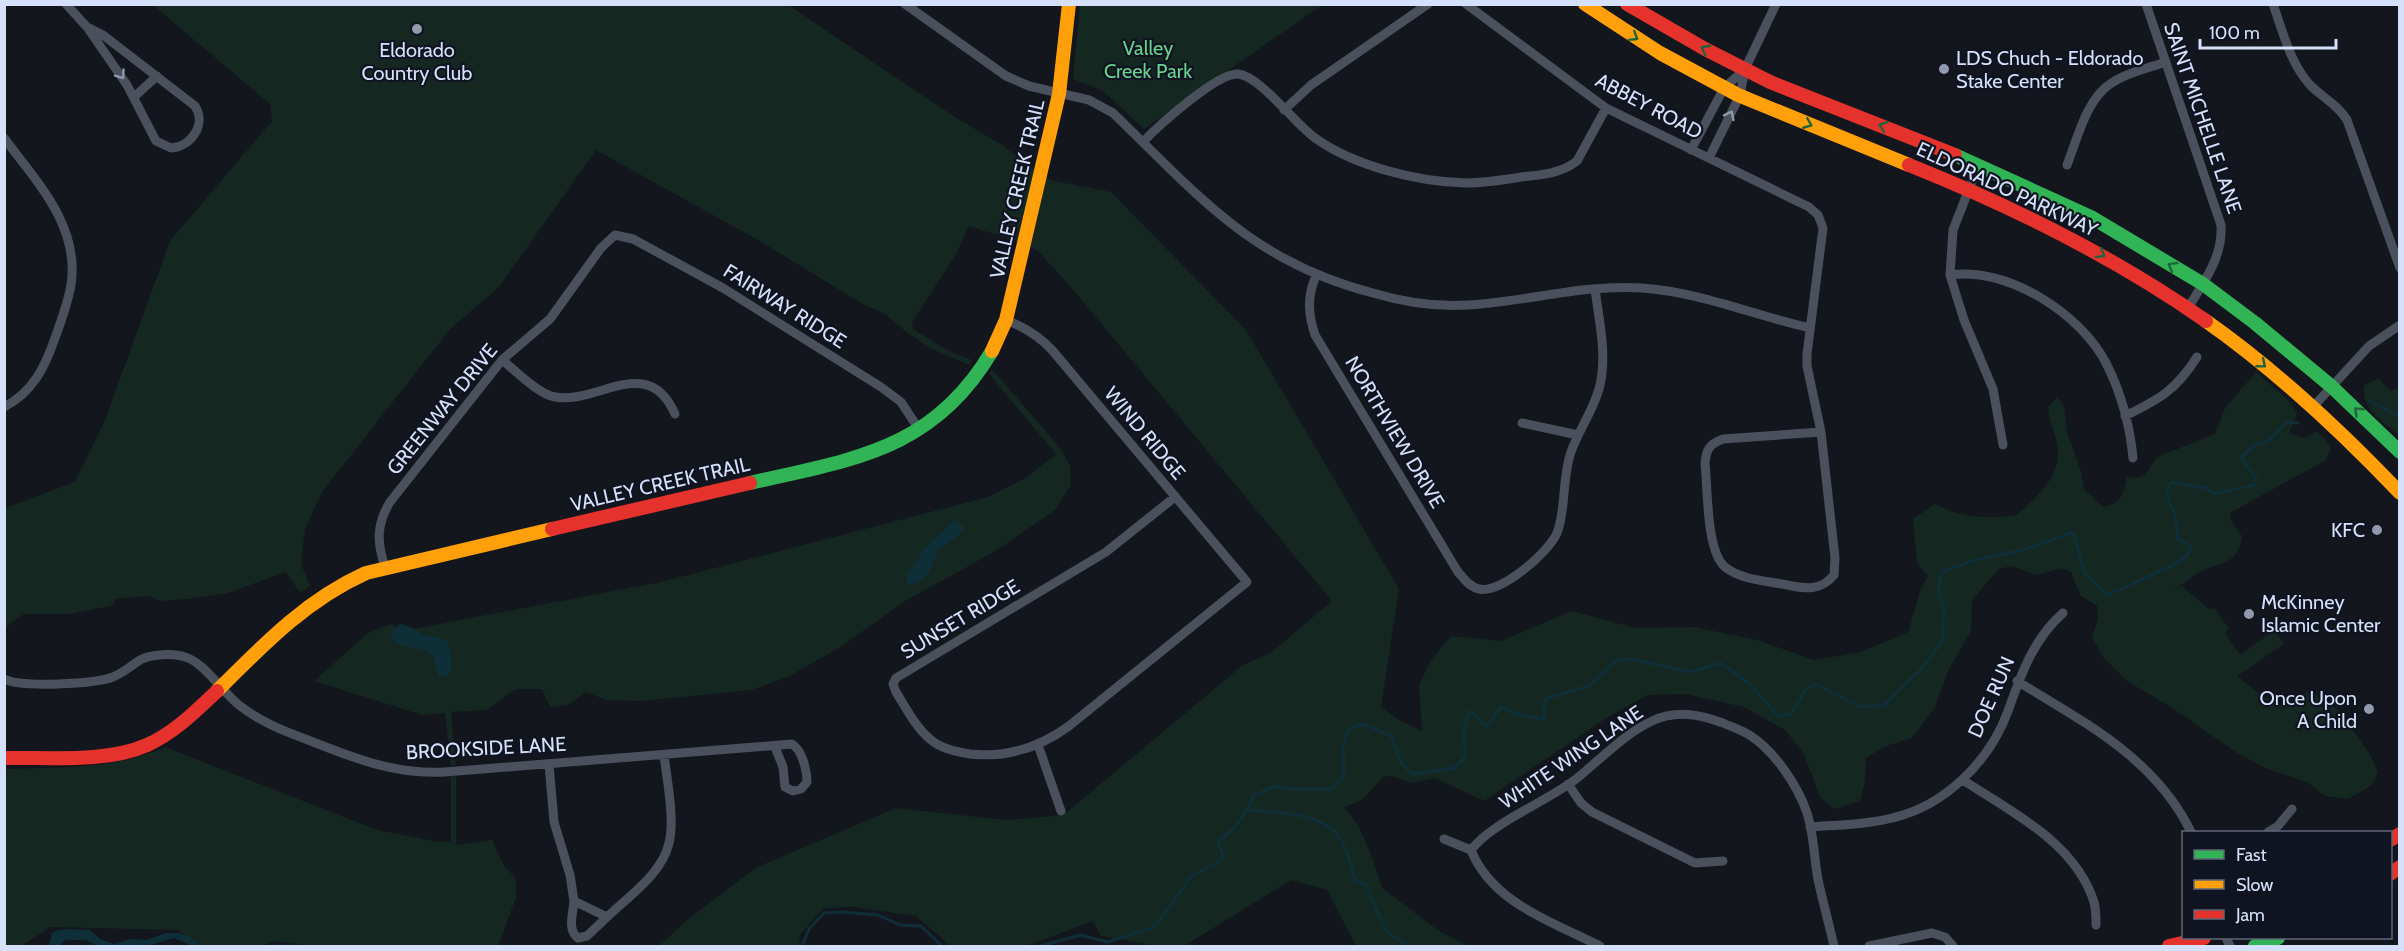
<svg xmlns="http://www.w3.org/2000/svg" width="2404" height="951" font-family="Cabin,sans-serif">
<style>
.green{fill:#142720}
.water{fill:#0f2f38}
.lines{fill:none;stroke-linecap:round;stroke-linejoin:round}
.stream{stroke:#0f2f38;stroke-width:3}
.street{stroke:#4a515d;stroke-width:9}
.fast{stroke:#30b455;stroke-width:14}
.slow{stroke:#ff9f0a;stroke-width:14}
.jam{stroke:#e5322d;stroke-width:14}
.oneway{stroke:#20643b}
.oneway2{stroke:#9098ac}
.poi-dot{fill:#9199ad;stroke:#101421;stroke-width:2}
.labels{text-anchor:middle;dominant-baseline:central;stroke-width:4.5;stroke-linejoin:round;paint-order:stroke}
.park-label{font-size:20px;fill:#69d28d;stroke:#101421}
.poi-label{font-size:20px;fill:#d5e0fa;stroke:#101421;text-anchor:start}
.street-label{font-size:20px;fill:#d5e0fa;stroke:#101421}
</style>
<rect width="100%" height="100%" fill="#14161d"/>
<!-- green -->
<path class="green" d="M153 5H788L955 117 1002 145 1050 180 1111 192 1246 330 1399 589 1381 707 1397 719 1422 731 1419 685 1431 660 1451 636 1501 641 1572 611 1635 628 1694 627 1757 640 1814 660 1861 652 1908 632 1921 588 1928 576 1917 563 1913 519 1935 504C1961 518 1988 519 2017 515 2035 498 2058 480 2058 453 2058 438 2049 423 2048 407L2057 397 2064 405 2067 432 2081 471 2084 489 2103 507C2123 502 2122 496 2127 477L2136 478 2145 475 2157 457 2215 434 2225 408 2256 372 2287 399 2297 413 2289 433 2304 438 2317 431 2325 439 2331 448 2326 460 2230 513 2231 521 2242 536C2238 567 2219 561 2198 573 2189 579 2179 587 2171 594L2182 586 2210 610 2214 607 2229 629 2225 633 2240 655 2275 630 2284 644 2237 676 2262 696 2279 704 2311 691 2340 712 2371 756 2378 773 2371 786 2348 799 2325 796 2307 782 2265 768 2237 753 2174 709 2127 681 2103 657 2092 637 2098 619 2097 606 2080 595 2071 572 2062 568 2036 575 2011 566 1999 569 1972 600 1971 631 1949 669 1934 709 1912 738 1886 746 1866 758 1865 782 1860 801 1834 809 1820 797 1804 754 1785 730 1744 707 1685 694 1647 695 1605 719 1484 801 1435 778 1411 783 1395 777 1384 776 1362 800 1344 807 1358 825 1373 859 1382 888 1439 931 1468 946H1356L1327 890 1291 880 1184 946H1158L1101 936 1093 921 1026 946H951L916 916 854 907 824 908 800 935 799 946H659L686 921 757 867 896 808 1006 820 1054 816 1067 812 1243 665 1272 652 1332 601 1070 286 1038 251 1017 241 969 226 955 256 912 322 913 329 949 351 972 360 969 365 930 348 906 332 884 313 866 306 758 240 596 150 499 287 450 329 322 492 305 529 301 564 310 586 300 593 286 572 228 593 188 599 160 601 148 596 114 599V605L69 614H24L5 628V508L75 482 105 420 170 241 272 121 270 104Z
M1080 5H1322L1144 129 1103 91 1073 79Z
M992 369 1061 449 1070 466 1071 485 1055 510 994 552 905 601 842 646 788 677 751 690 640 701 606 700 586 692 569 705 550 707 542 689H516L486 710 451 712 456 765 451 766 445 713 422 715 314 681 368 633 391 624 402 631 661 582 988 497 1026 478 1056 454 989 374Z
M2378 378 2391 391 2399 388V436C2383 420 2362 412 2364 386Z
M165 747 377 830 439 842 451 841V776H456V845L492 840 503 864 516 879V898L498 946H305V945L273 941 262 946H202L178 930 51 927 21 946H5V769C60 767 114 770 165 747Z"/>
<!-- water -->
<path class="water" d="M953 521 962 525 964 529 952 541 938 549C933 566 929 582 908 585L906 577 925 548Z
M400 624C410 625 413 630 421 634 440 641 451 631 451 661 451 669 452 672 445 677H439C435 670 437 659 431 654 419 643 393 653 391 632Z
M70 929 90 930 100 939 114 944 130 939 147 940 166 933H179L189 936 201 946H193L174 938 147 946H98L85 940H66L59 946H49L52 933 58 930Z"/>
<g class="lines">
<!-- stream -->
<path class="stream" d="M2370 401 2400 417
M1247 810C1277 813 1321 811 1340 838 1348 849 1351 869 1356 882L1366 884 1385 930 1407 946
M272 946H293
M802 946 809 929 824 913 842 912 878 915 900 925 921 926 942 946
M1040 946 1081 935 1107 942 1155 927 1191 876 1224 859 1218 841C1237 829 1245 814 1254 795L1276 786 1288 789H1332L1344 774 1343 746 1349 729 1363 724 1391 736 1401 763 1412 774 1454 768 1466 756 1463 733 1469 711 1487 726 1501 707 1520 715 1544 719 1545 699 1589 686 1617 660 1632 659 1690 672 1721 663 1750 684 1778 716 1791 714 1806 689 1815 684 1860 707 1884 705 1922 668 1942 642 1944 609 1938 590 1942 572 1971 561 2027 549 2073 532 2085 574 2108 595 2175 564 2188 555 2191 546 2178 539 2175 515 2166 493 2171 482 2206 488 2214 494 2254 485 2257 479 2241 457 2255 445 2268 441 2287 422 2298 423"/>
<!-- street -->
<path class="street" d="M66 4 87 27 127 85 156 141 171 148C191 147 207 124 195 106L103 35 87 27
M905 4 1006 76 1029 86 1089 100 1113 113C1198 195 1252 262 1373 293 1403 302 1435 307 1467 305 1525 302 1583 284 1642 288 1700 292 1753 315 1810 328
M1466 4 1606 108 1809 207 1818 215 1823 228 1807 354V366L1821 432
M2146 4 2221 225C2223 257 2204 282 2188 308
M2273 4C2283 32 2290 63 2310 85 2323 98 2337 104 2347 120L2400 268
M134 97 157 76
M1284 110 1311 85 1428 4
M4 138C37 182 80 226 71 285 68 303 61 321 55 338 45 367 33 392 4 407
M1143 142C1158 126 1218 72 1238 74 1260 76 1295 124 1315 138 1354 166 1418 182 1466 183 1485 183 1503 180 1521 177 1541 175 1560 174 1577 161L1606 108
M1691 150 1724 88 1745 69
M1709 158 1740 95 1745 69 1776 4
M2067 165C2077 140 2086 100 2110 84 2126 73 2148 68 2166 62
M1978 166 1953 230 1950 275 1964 320 1993 389 2003 445
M1950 275C2007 266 2082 314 2107 365 2121 393 2130 427 2133 458
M1316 276C1307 295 1308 315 1315 335L1458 572C1464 579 1470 587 1479 589 1501 594 1549 552 1557 533 1566 511 1562 477 1571 452 1579 429 1595 408 1600 385 1607 354 1599 320 1595 289
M1006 320C1024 327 1039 336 1052 350L1247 582 1069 726C1039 748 1007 758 970 754 956 752 942 749 931 740 916 728 906 708 896 692L893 684 896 678 1106 552 1175 497
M502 360C516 371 538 394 555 397 597 405 648 352 675 414
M2313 407 2369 346 2400 325
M2125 416C2160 399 2176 390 2197 357
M1522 423 1578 435
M1821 432 1835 558 1834 575C1821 591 1806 589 1787 585 1768 581 1741 580 1725 567 1706 551 1708 489 1705 464 1706 450 1709 444 1723 439Z
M385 567C377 543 376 525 390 502L502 360 550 319 601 248 615 235 633 239 723 288 881 387 901 402 920 431
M4 679C22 688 94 684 113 677 123 673 131 666 140 660 152 654 173 653 185 657 204 662 223 693 239 705 260 722 284 731 308 740 353 758 396 775 445 772L792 744C802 750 807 770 807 782L801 789 793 791 785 787 783 767 775 747
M2017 681C2085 723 2155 758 2191 832
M1038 745 1061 811
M549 764 554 822 570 875 574 901 607 917C629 896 662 874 669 843 675 819 667 781 664 755
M1963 780C2011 812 2075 842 2094 902 2096 909 2096 917 2096 925
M1568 784 1581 803 1592 812 1695 863 1723 861
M1810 827C1837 825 1865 825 1892 818 1945 806 1990 761 2008 711 2021 675 2033 639 2063 613
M2268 832 2278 826 2292 809
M1444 839 1471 850C1492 903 1553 922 1600 946
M1471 850C1491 823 1548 801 1576 779 1600 760 1624 734 1652 721 1676 710 1699 714 1723 723 1732 727 1742 730 1751 736 1775 752 1798 786 1807 813 1814 834 1814 858 1818 880 1823 902 1829 924 1834 946
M574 901C573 914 567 930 578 938L587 936 607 917
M2226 938 2230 946
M1869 946 1932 933 1945 937 1953 946"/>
<!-- fast -->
<path class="fast" d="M1955 155 2091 217 2203 284 2255 323 2331 386 2400 452
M750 483C853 459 933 451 992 351
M2255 946 2278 938"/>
<!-- slow -->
<path class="slow" d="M1585 4 1660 53 1738 95 1909 165
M2206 321C2277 371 2340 430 2400 493
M992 351 1006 320 1059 94 1069 4
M217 691C263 645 306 600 366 573L552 529"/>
<!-- jam -->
<path class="jam" d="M1627 4 1705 49 1770 82 1955 155
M1909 165C2014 207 2113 256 2206 321
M552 529 750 483
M4 758C48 757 107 763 147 745 174 733 196 711 217 691
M2390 840 2400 834
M2390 874 2400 867
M2169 946 2204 938"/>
</g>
<!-- one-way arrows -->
<defs><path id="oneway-chevron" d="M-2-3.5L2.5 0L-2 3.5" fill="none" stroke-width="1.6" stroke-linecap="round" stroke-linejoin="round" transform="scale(1.5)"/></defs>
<g class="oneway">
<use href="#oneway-chevron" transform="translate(1634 37) rotate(32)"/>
<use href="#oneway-chevron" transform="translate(1705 49) rotate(-152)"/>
<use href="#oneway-chevron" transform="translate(1808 124) rotate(22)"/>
<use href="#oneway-chevron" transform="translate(1883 126) rotate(-160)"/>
<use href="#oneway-chevron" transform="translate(2101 254) rotate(30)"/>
<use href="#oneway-chevron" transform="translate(2172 266) rotate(-149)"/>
<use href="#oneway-chevron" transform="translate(2262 364) rotate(39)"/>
<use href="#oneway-chevron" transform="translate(2358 411) rotate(-136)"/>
</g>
<g class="oneway2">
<use href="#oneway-chevron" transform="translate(121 75) rotate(54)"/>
<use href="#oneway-chevron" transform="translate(1730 115) rotate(-64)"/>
</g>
<!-- markers -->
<g class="poi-dot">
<circle cx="417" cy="29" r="6"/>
<circle cx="1944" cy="69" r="6"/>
<circle cx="2377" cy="530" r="6"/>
<circle cx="2249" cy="614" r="6"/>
<circle cx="2369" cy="709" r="6"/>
</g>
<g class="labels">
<!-- park labels -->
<g class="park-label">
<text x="1148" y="48">Valley<tspan x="1148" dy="23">Creek Park</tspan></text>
</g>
<!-- poi labels -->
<g class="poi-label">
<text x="417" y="50" text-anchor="middle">Eldorado<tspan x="417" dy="23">Country Club</tspan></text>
<text x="1956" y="58">LDS Chuch - Eldorado<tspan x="1956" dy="23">Stake Center</tspan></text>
<text x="2365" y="530" text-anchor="end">KFC</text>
<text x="2261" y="602">McKinney<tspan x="2261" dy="23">Islamic Center</tspan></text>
<text x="2357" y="698" text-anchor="end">Once Upon<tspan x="2357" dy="23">A Child</tspan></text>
</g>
<!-- street labels -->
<g class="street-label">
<text transform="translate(1649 106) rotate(28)">ABBEY ROAD</text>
<text transform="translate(2203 118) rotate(71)">SAINT MICHELLE LANE</text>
<text transform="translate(1017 189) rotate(-77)">VALLEY CREEK TRAIL</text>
<text transform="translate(2007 189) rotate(25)">ELDORADO PARKWAY</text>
<text transform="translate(785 306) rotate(32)">FAIRWAY RIDGE</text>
<text transform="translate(442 409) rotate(-51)">GREENWAY DRIVE</text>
<text transform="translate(1395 432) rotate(59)">NORTHVIEW DRIVE</text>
<text transform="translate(1145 433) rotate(50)">WIND RIDGE</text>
<text transform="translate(660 484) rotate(-13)">VALLEY CREEK TRAIL</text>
<text transform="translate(960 619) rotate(-31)">SUNSET RIDGE</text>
<text transform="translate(1991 697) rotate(-66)">DOE RUN</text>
<text transform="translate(486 748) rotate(-3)">BROOKSIDE LANE</text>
<text transform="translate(1571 757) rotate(-34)">WHITE WING LANE</text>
</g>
</g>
<!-- border -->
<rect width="2404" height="951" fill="none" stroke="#d5e0fa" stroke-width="12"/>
<!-- legend -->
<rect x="2182" y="831" width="210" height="108" fill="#101421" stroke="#5f6678" stroke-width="1.5"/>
<rect x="2194" y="850" width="30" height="9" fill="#30b455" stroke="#5f6678" stroke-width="1.5"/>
<text x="2236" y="861" font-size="18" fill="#d5e0fa">Fast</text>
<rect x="2194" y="880" width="30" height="9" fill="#ff9f0a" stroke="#5f6678" stroke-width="1.5"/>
<text x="2236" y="891" font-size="18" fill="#d5e0fa">Slow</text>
<rect x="2194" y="910" width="30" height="9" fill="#e5322d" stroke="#5f6678" stroke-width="1.5"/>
<text x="2236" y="921" font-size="18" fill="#d5e0fa">Jam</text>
<!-- scale -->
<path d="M2200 39v9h136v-9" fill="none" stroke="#d5e0fa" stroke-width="3"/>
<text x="2209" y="39" font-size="18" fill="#d5e0fa" stroke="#101421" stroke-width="4.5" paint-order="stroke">100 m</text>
</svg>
